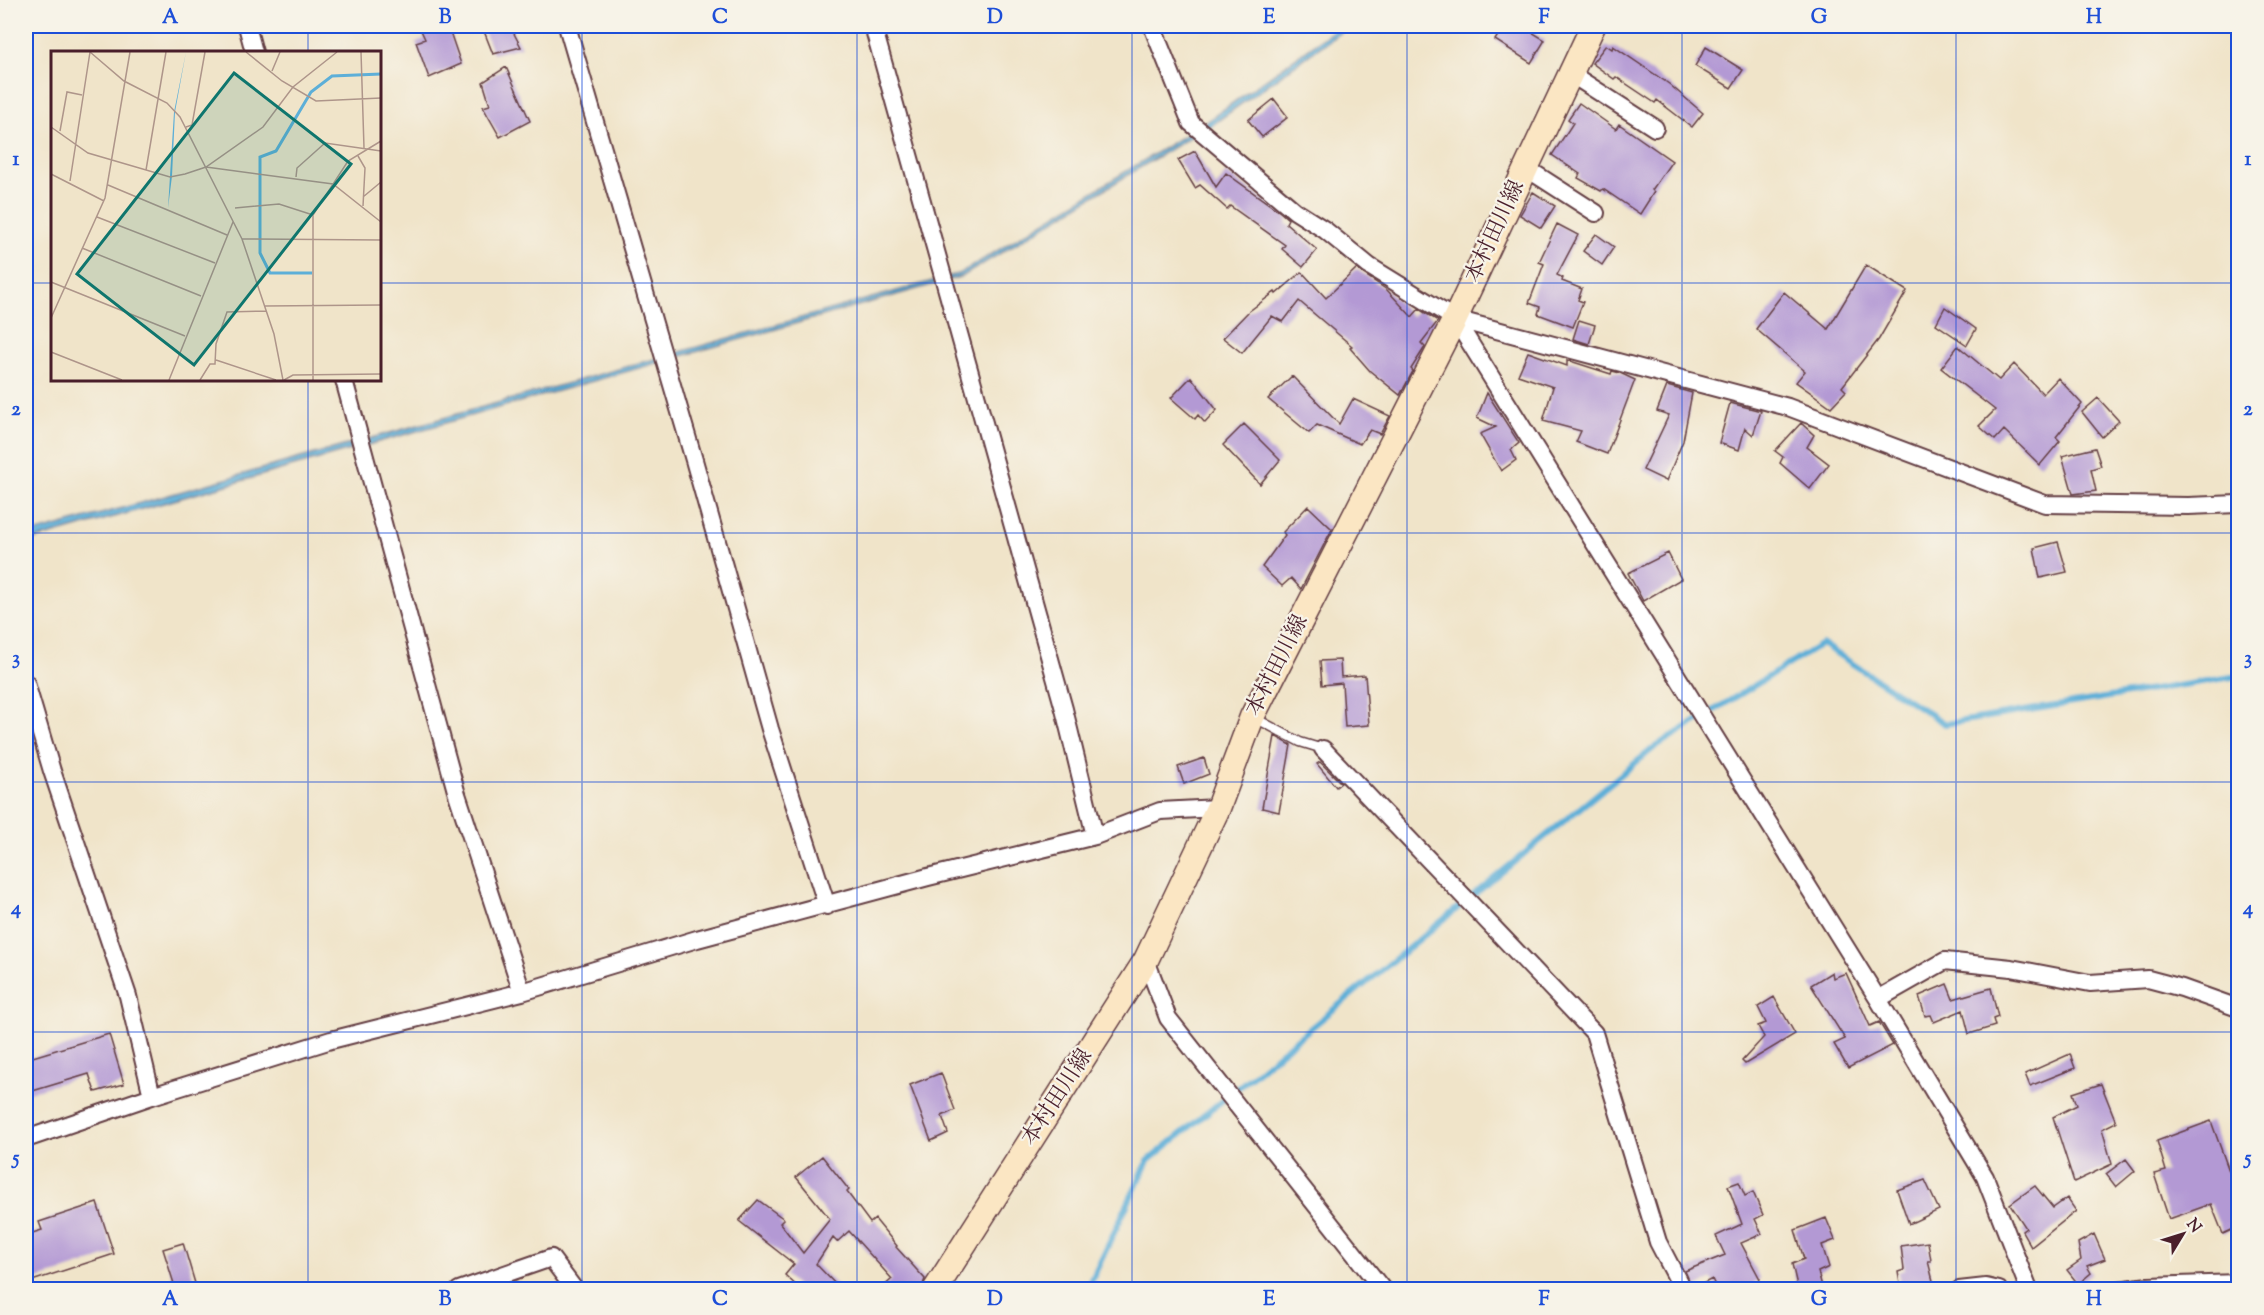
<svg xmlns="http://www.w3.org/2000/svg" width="2264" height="1315" font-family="'Sorts Mill Goudy','Noto Serif JP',serif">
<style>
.water{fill:#5dafd8;stroke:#546782;stroke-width:1.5}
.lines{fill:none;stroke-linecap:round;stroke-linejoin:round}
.stream{stroke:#5dafd8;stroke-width:6}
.building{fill:#b399d4}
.lane-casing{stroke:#633d43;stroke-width:11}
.street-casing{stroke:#633d43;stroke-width:20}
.secondary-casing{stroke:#633d43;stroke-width:27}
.lane{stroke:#fff;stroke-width:8}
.street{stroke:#fff;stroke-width:16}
.secondary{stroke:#fbe6c3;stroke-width:24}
.grid{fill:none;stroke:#1d4ed8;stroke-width:1.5;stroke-opacity:0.55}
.labels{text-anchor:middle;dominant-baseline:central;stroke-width:4.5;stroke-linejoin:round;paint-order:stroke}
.street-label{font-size:22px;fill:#4a1f2b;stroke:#f7f3e8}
.inset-river{fill:none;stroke:#5dafd8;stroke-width:3}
.inset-road{fill:none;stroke:#ae958a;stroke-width:1.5}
.view{fill:#0f766e;fill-opacity:0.15;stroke:#0f766e;stroke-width:3}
.inset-edge{fill:none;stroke:#4a1f2b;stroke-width:3}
.neatline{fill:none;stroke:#1d4ed8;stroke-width:2}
.grid-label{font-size:20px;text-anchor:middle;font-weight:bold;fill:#1d4ed8}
</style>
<rect width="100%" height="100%" fill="#f7f3e8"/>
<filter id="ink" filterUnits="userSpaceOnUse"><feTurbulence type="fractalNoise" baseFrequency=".0167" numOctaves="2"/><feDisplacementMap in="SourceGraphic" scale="12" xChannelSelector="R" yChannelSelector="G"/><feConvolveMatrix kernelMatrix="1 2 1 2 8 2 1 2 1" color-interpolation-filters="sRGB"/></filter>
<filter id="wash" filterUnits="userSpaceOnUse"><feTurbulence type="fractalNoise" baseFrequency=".008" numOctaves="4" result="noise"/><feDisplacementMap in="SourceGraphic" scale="24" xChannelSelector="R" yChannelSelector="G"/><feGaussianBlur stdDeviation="1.35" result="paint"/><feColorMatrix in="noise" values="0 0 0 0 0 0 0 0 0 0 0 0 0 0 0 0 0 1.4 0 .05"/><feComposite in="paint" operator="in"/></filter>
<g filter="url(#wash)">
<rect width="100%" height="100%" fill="#f0e4c9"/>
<!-- water -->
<path class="water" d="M1340 26H1349L1205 130 1190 137 963 276 26 542V535L961 273 1203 124Z"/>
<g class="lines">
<!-- stream -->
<path class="stream" d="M1087 1290 1148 1161 1656 746 1822 644 1945 724 2238 676"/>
</g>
<g id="blocks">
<!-- building -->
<path class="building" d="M419 26H448L461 64 429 78 416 42 425 39Z
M482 26H510L521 47 493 54Z
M1504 26H1522L1545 40 1531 63 1495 40Z
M1606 45 1612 49 1613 46 1669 84 1703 113 1692 127 1657 100 1655 103 1616 77 1614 79 1592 63Z
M1706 47 1743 70 1731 88 1695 66Z
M506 67 530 121 500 137 483 107 490 105 483 82Z
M1274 99 1288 117 1262 137 1248 120Z
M1579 103 1616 129 1619 124 1672 161 1652 190 1654 192 1640 214 1603 189 1601 191 1578 178 1580 174 1552 155 1573 123 1568 119Z
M1195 151 1216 187 1226 173 1280 212 1288 219 1286 223 1317 250 1303 267 1282 249 1285 245 1230 206 1227 209 1200 185 1195 188 1178 160Z
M1533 192 1555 206 1541 228 1520 215Z
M1557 224 1578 235 1557 275 1563 278 1562 281 1582 289 1578 300 1583 302 1573 327 1538 314 1540 307 1529 303 1544 264 1539 262Z
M1596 234 1614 247 1602 265 1583 251Z
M1866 265 1907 291 1879 339 1842 387 1846 391 1831 407 1796 382 1805 371 1756 329 1784 292 1828 329Z
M1356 269 1387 290 1412 317 1419 309 1438 321 1421 343 1425 347 1411 369 1413 371 1400 395 1370 371 1350 348 1352 346 1299 301 1283 322 1272 316 1242 353 1223 338 1248 312 1275 292 1276 294 1302 272 1326 298Z
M1945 307 1976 329 1967 345 1936 324Z
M1579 320 1595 325 1589 344 1573 339Z
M1958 346 1999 380 2014 364 2043 394 2058 378 2082 404 2056 437 2060 441 2040 465 2004 430 1995 440 1979 426 1995 410 1941 368Z
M1528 352 1567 366V360L1611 374 1612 371 1620 373 1635 380 1607 454 1576 442 1581 431 1543 421 1553 387 1518 375Z
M1292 376 1339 424 1353 399 1390 416 1380 434 1370 430 1360 444 1317 425 1309 433 1268 399Z
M1191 377 1217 410 1205 423 1198 415 1195 419 1171 398Z
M1667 386 1692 393 1683 441 1666 481 1643 470 1669 415 1657 411Z
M1487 393 1519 443 1511 450 1516 460 1501 471 1480 434 1496 427 1477 418Z
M2098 398 2119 421 2102 437 2082 412Z
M1730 403 1761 411 1753 435 1745 428 1739 450 1719 443Z
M1801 423 1814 435 1807 447 1829 464 1810 489 1780 463 1783 457 1775 451Z
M1244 424 1280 460 1260 484 1223 445Z
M2095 448 2101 466 2091 469 2096 491 2073 494 2062 456Z
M1308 506 1332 529 1301 589 1291 578 1282 586 1262 567 1285 535 1283 532Z
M2058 542 2067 572 2040 578 2034 548Z
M1668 553 1681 579 1643 601 1628 573Z
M1340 660 1341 677 1365 675 1369 725 1345 727 1342 683 1322 685 1320 661Z
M1275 736 1291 745 1279 812 1262 808Z
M1204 758 1209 774 1184 784 1178 767Z
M1320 762 1341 783 1336 787 1317 764Z
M1832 972 1833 978 1846 973 1870 1026 1879 1022 1893 1045 1848 1068 1834 1044 1845 1039 1811 985Z
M1947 984 1953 999 1991 988 1998 1017 1993 1019 1995 1026 1969 1034 1963 1010 1934 1022 1931 1015 1925 1016 1919 996Z
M1774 997 1795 1034 1745 1064 1742 1061 1764 1037 1758 1026 1766 1023 1758 1007Z
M109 1034 124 1084 95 1092 89 1074 26 1093V1059Z
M2070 1054 2075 1068 2030 1086 2025 1074Z
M941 1073 955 1110 942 1116 948 1133 931 1141 910 1085Z
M2101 1084 2116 1122 2102 1129 2112 1164 2074 1182 2053 1117 2077 1105 2073 1093Z
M2211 1121 2238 1196V1227L2223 1234 2211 1204 2169 1219 2154 1174 2166 1171 2157 1141Z
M822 1156 849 1190 847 1192 870 1223 875 1219 897 1246 896 1247 925 1279 921 1290H880L892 1279 849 1231 837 1242 833 1238 816 1264 841 1290H801L785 1275 794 1264 739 1221 758 1200 784 1219 780 1223 803 1253 830 1219 796 1177Z
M2126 1159 2135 1171 2116 1187 2106 1174Z
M1925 1180 1939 1210 1909 1224 1897 1190Z
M1739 1182 1745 1196 1753 1192 1763 1215 1755 1219 1762 1234 1741 1243 1760 1279 1744 1290H1717L1712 1279 1693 1289 1685 1271 1725 1255 1716 1236 1742 1224 1728 1186Z
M2035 1186 2053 1208 2067 1198 2076 1211 2031 1247 2022 1231 2026 1228 2010 1204Z
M97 1203 114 1254 26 1283V1235L42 1230 39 1222Z
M1826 1218 1835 1240 1822 1245 1829 1267 1818 1272 1823 1290H1798L1792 1264 1804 1259 1795 1230Z
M2094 1234 2105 1259 2087 1266 2091 1273 2078 1284 2067 1270 2081 1260 2078 1243Z
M1928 1242 1931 1261H1928L1934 1285 1901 1290 1898 1272 1904 1270 1901 1246Z
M183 1243 197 1290H176L163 1249Z"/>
</g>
</g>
<g filter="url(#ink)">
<use href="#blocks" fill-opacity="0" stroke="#633d43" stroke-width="1.5"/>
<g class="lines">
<defs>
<path id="lane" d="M1253 717 1300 742 1323 749"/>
<path id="street" d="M247 26 254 52
M567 26 694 460 770 729 827 906
M873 26 1064 709 1095 836
M1152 26 1191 123 1295 211 1325 230 1369 266 1455 319 1788 407 2045 504 2188 506 2238 504
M1571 74 1655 128
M1526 168 1596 213
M1455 319 1878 999 1985 1177 2029 1290
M344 380 456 791 522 992
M26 683 52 771 128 996 152 1096
M1323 749 1594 1033 1658 1242 1683 1290
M1146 960 1168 1018 1383 1290
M1878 999 1945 961 2011 968 2090 983 2148 979 2182 988 2238 1008
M26 1139 152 1096 331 1040 522 992 697 939 928 877 1095 836 1160 811 1218 808
M459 1290 551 1258 575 1290
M1959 1290 1986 1287 1999 1290
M2118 1290 2148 1286 2238 1283"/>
<path id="secondary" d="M935 1290 1146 960 1218 808 1252 717 1455 319 1593 26"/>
</defs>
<!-- lane casing -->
<use href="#lane" class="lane-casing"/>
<!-- street casing -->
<use href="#street" class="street-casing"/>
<!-- secondary casing -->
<use href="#secondary" class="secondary-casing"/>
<!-- lane -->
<use href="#lane" class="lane"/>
<!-- street -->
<use href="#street" class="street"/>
<!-- secondary -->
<use href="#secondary" class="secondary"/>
</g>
</g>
<!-- grid -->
<path class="grid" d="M308 26V52M582 26V1290M857 26V1290M1132 26V1290M1407 26V1290M1682 26V1290M1956 26V1290M26 283H52M380 283H2238M308 380V1290M26 533H2238M26 782H2238M26 1032H2238"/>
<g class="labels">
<!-- street labels -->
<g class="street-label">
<text transform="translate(1496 232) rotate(-65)">本村田川線</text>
<text transform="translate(1278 666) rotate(-63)">本村田川線</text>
<text transform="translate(1058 1098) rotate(-57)">本村田川線</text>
</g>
</g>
<!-- overview -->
<g transform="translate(51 51)">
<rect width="330" height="330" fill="#f0e4c9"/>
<path d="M135 1 124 61 121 125 117 157 46 329 117 157 123 61Z" fill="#5dafd8"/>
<path class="inset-river" d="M261 222H219L209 202V106L225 100 260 41 281 25 330 23"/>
<path class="inset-road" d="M39 1 73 30 116 52 129 66 191 188 223 283 232 329M195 1 231 30 265 50 330 47M310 1 313 97M221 20 229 1M0 76 37 102 119 126 134 123 155 116 212 76 242 36 286 1M135 76 141 74 154 1M9 80 16 41 31 44M307 105 314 117 312 155M155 116 282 133 330 171M95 119 115 1M0 123 53 150M245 126 246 117 274 92 330 100M19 130 39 1M57 134 176 184M312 146 330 131M184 157 228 153 262 164M46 166 164 212M191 188 330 189M31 197 150 245M0 231 134 285M214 255 330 254M0 267 54 147 79 1M0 301 71 329M165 309 225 329M118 329 182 171M149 329 159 313H164L165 293 176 261 215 260M233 329 242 324 330 323M262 329V164L297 110 330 90"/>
<path class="view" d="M183 22 300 113 143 314 26 223Z"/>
<rect width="330" height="330" class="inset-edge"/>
</g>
<!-- margin -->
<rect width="2264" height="1315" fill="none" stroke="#f7f3e8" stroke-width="66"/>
<!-- north arrow -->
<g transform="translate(2183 1234) rotate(52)" stroke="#f7f3e8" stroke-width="4.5" paint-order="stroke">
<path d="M0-4.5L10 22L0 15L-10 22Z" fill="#4a1f2b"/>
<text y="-9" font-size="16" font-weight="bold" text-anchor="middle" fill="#4a1f2b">N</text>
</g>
<rect x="33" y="33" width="2198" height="1249" class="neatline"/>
<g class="grid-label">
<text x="170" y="23">A</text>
<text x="445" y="23">B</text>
<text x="720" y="23">C</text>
<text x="995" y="23">D</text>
<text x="1269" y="23">E</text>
<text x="1544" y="23">F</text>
<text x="1819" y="23">G</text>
<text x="2094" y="23">H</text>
<text x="16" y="165">1</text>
<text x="2248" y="165">1</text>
<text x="16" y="415">2</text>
<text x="2248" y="415">2</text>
<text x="16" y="664">3</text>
<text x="2248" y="664">3</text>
<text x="16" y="914">4</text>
<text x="2248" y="914">4</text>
<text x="16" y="1164">5</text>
<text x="2248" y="1164">5</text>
<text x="170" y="1305">A</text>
<text x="445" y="1305">B</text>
<text x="720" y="1305">C</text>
<text x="995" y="1305">D</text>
<text x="1269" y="1305">E</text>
<text x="1544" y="1305">F</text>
<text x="1819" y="1305">G</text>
<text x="2094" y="1305">H</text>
</g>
</svg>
